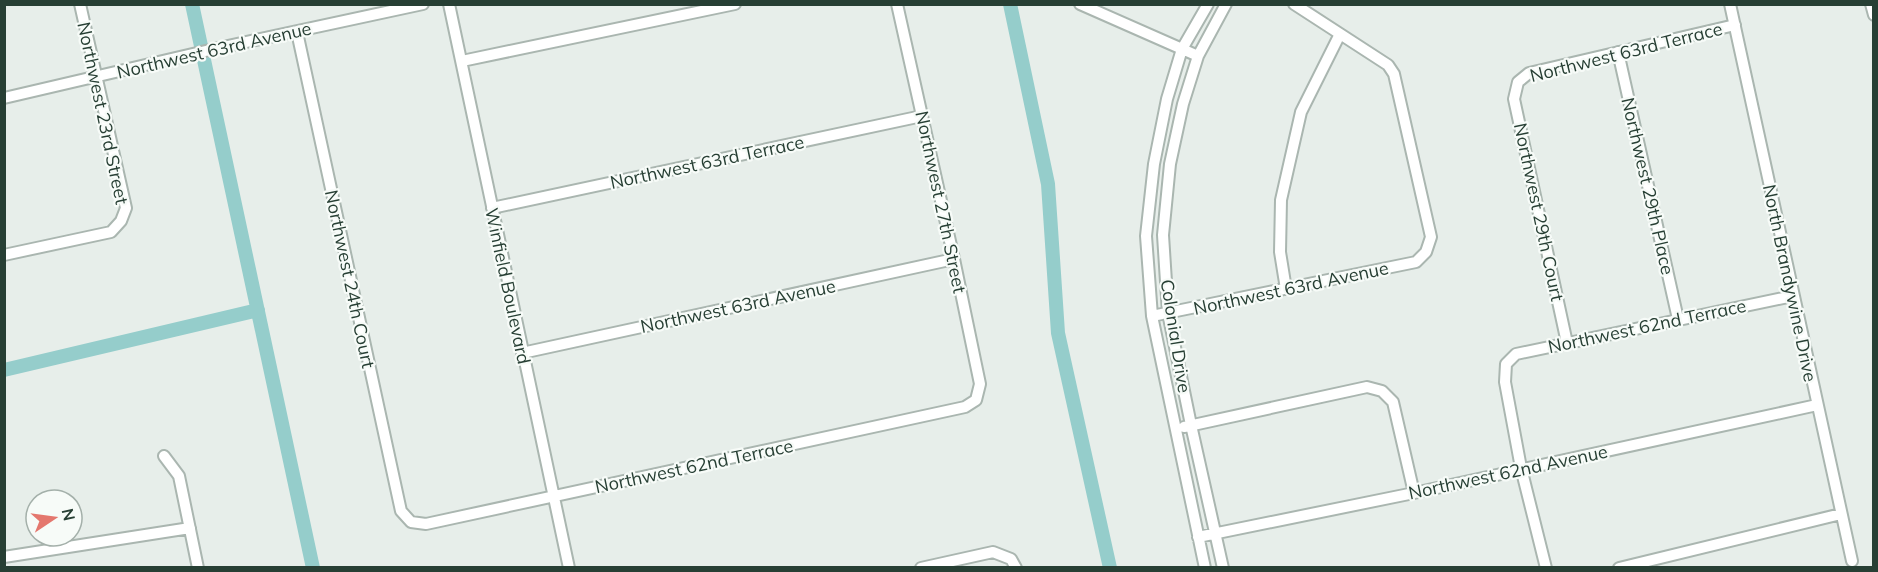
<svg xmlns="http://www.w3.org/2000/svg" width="1878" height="572" font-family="Mulish,sans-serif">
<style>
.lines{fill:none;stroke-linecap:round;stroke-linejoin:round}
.canal{stroke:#95cdcb;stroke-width:14}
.street-casing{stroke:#aab6b0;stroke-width:14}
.street{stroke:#fff;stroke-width:10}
.labels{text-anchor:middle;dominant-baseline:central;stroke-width:4.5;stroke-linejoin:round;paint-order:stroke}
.street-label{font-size:18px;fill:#273f34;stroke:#f7fbf8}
</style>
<rect width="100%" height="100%" fill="#e7eeea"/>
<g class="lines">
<!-- canal -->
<path class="canal" d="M192 4 313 568
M1010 4 1048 184 1058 333 1110 568
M4 370 258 310"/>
<defs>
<path id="street" d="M449 4 569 568
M1080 4 1198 56
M1730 4 1852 561
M1871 4 1874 15
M297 32 401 511 411 522 426 524 965 407 976 400 980 384 954 259 897 4
M1618 52 1678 319
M462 61 735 4
M4 98 214 49 423 4
M492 208 922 116
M4 255 111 232 121 221 126 208 80 4
M1286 289 1280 252 1281 200 1301 112 1340 34
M1152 316 1416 262 1426 252 1431 237 1394 74 1388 65 1294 4
M1567 343 1514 99 1518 82 1529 73 1735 25
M522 353 954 259
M1184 427 1367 387 1382 391 1393 402 1414 493
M164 456 179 476 198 568
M1198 537 1414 493 1817 405
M4 557 190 528
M921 568 993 552 1011 559 1016 568
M1205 568 1152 316 1146 236 1154 164 1167 99 1182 49 1208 4
M1223 568 1191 425 1168 313 1163 235 1170 164 1183 104 1198 56 1226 4
M1546 568 1521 468 1505 382 1506 364 1516 354 1793 296
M1619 568 1841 514"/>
</defs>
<!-- street casing -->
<use href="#street" class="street-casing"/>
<!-- street -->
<use href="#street" class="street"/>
</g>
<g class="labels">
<!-- street labels -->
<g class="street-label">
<text transform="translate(214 50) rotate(-13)">Northwest 63rd Avenue</text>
<text transform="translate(1626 52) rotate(-14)">Northwest 63rd Terrace</text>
<text transform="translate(103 113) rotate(78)">Northwest 23rd Street</text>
<text transform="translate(707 162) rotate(-12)">Northwest 63rd Terrace</text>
<text transform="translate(1648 186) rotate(77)">Northwest 29th Place</text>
<text transform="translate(941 202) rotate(78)">Northwest 27th Street</text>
<text transform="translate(1539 212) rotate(78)">Northwest 29th Court</text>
<text transform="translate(350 279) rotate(78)">Northwest 24th Court</text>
<text transform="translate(1790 283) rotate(78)">North Brandywine Drive</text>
<text transform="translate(508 286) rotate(78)">Winfield Boulevard</text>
<text transform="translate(1291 288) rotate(-12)">Northwest 63rd Avenue</text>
<text transform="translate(738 306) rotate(-12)">Northwest 63rd Avenue</text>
<text transform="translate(1647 326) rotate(-12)">Northwest 62nd Terrace</text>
<text transform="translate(1176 336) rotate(81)">Colonial Drive</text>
<text transform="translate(694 466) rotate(-12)">Northwest 62nd Terrace</text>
<text transform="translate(1508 472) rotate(-12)">Northwest 62nd Avenue</text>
</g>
</g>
<!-- border -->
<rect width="1878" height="572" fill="none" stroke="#273f34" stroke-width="12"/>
<!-- north arrow -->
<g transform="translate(54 518) rotate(77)"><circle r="28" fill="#f7fbf8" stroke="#a4b0aa" stroke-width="1.5"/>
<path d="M0-4.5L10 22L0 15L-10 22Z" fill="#e4776e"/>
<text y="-9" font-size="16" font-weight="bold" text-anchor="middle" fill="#273f34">N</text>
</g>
</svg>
